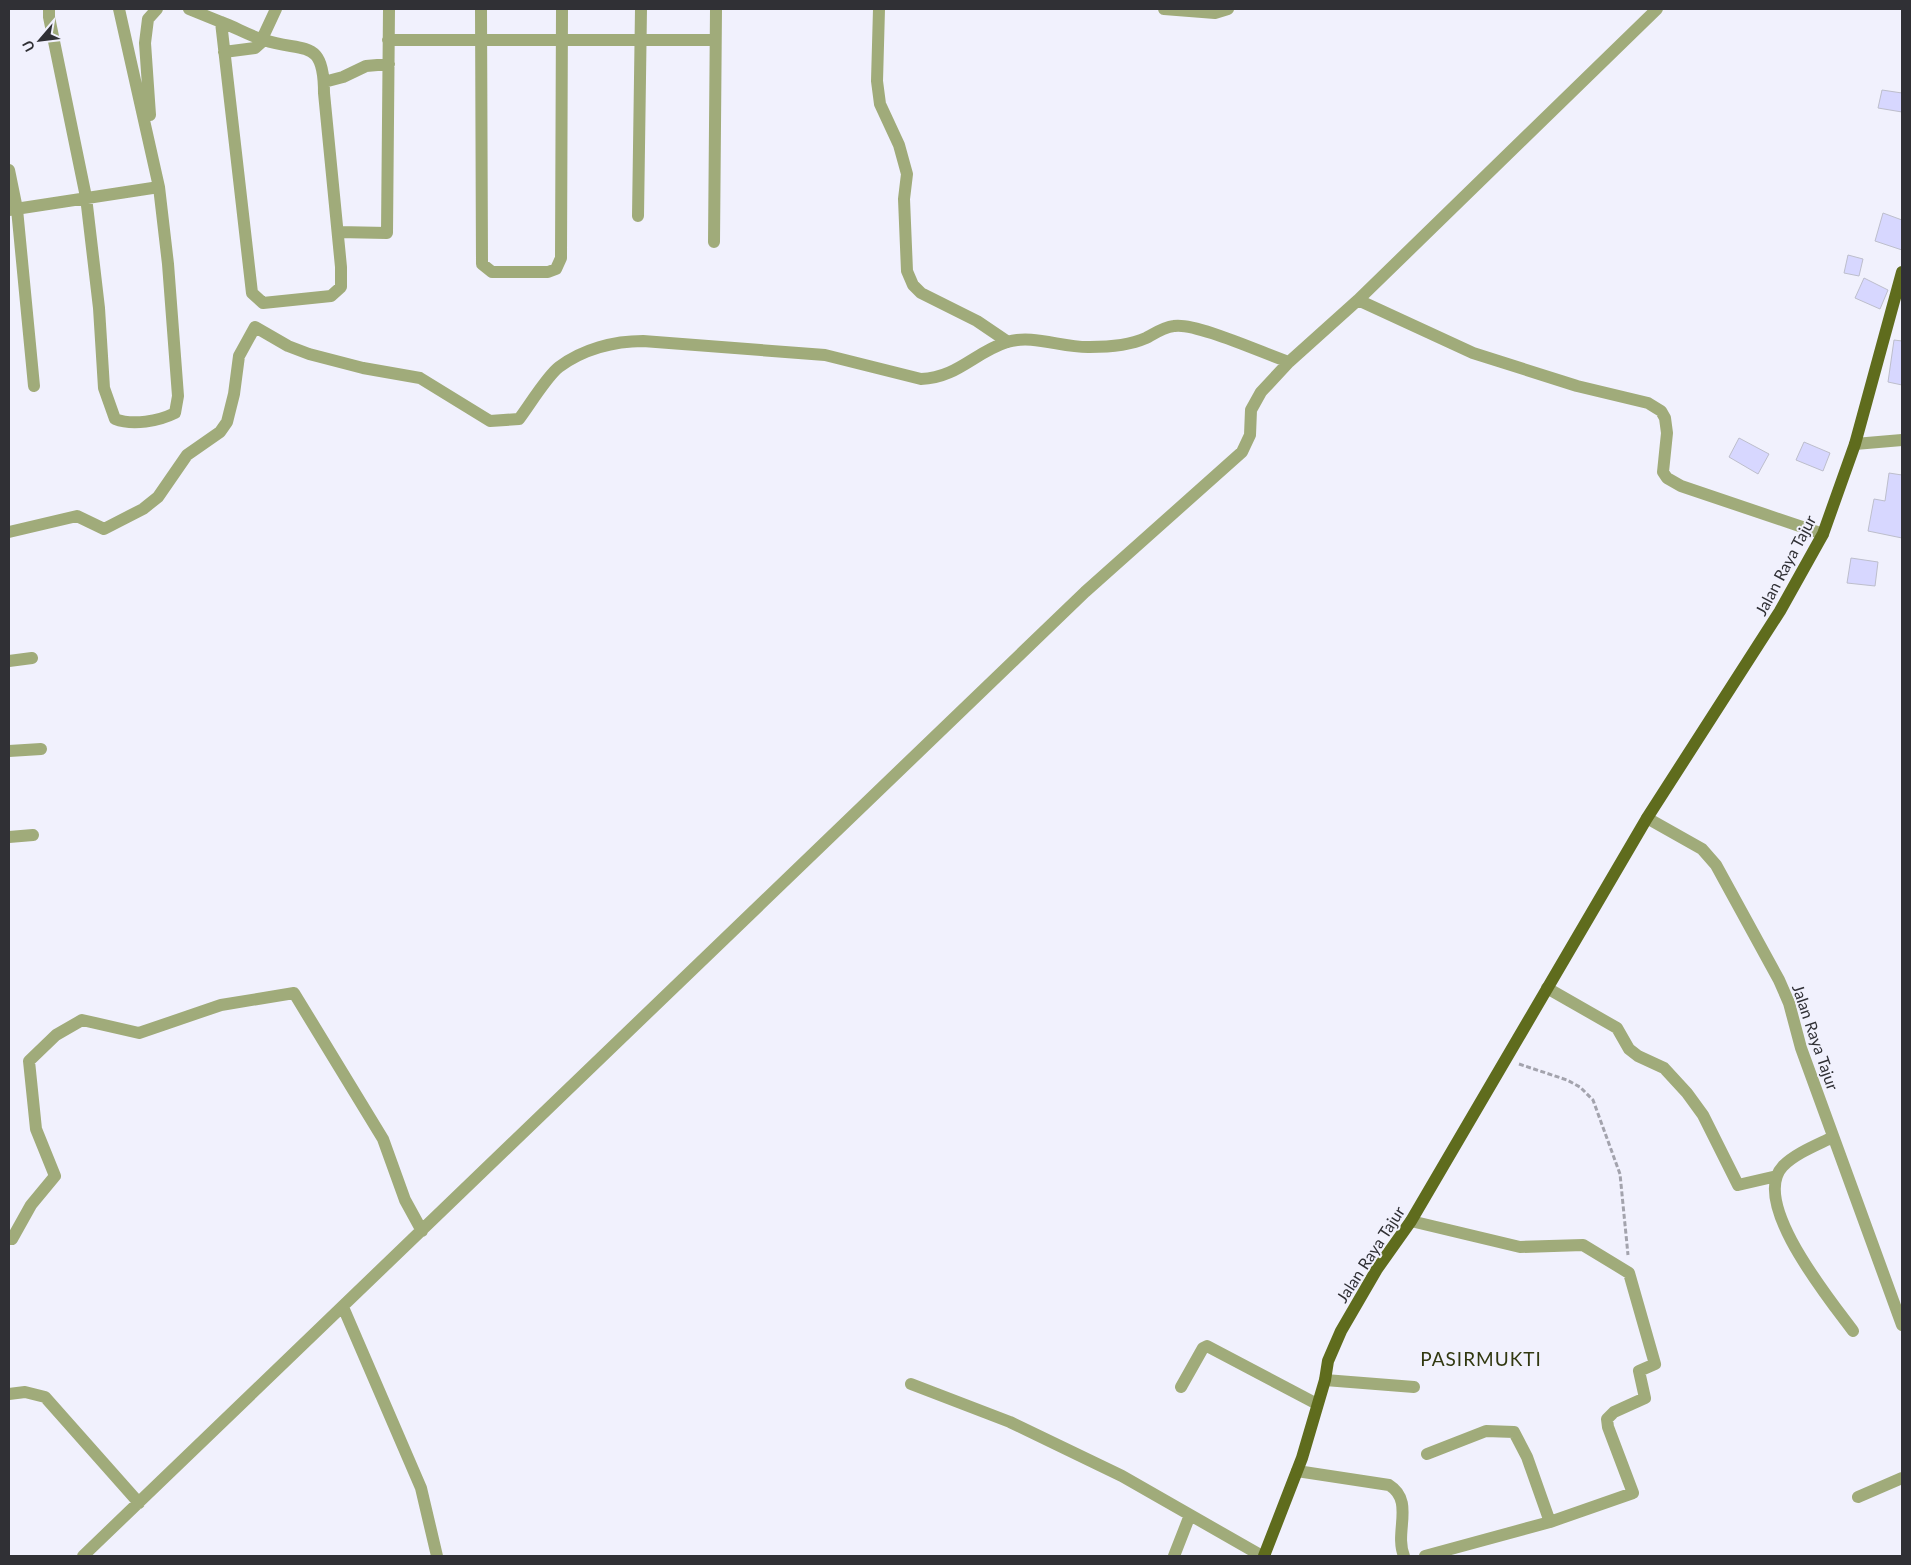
<svg xmlns="http://www.w3.org/2000/svg" width="1911" height="1565" font-family="Lato,sans-serif">
<style>
.building{fill:#d7d7ff;stroke:#bdbecc}
.lines{fill:none;stroke-linecap:round;stroke-linejoin:round}
.path{stroke:#a3a3ad;stroke-width:3;stroke-dasharray:5 2.5;stroke-linecap:butt}
.minor{stroke:#a0ab7a;stroke-width:12}
.major{stroke:#5f6c1d;stroke-width:12}
.labels{text-anchor:middle;dominant-baseline:central;stroke-width:4;stroke-linejoin:round;paint-order:stroke}
.street-label{font-size:16px;fill:#303035;stroke:#f1f1fd}
.quarter-label{font-size:19px;letter-spacing:1px;fill:#313810;stroke:#f1f1fd}
</style>
<rect width="100%" height="100%" fill="#f1f1fd"/>
<!-- building -->
<path class="building" d="M1882 90 1902 93V112L1878 108Z
M1883 213 1902 220V250L1875 241Z
M1848 255 1863 259 1859 276 1844 273Z
M1864 278 1888 290 1880 309 1855 298Z
M1894 340 1902 341V385L1888 382Z
M1739 438 1769 454 1758 474 1729 457Z
M1804 442 1830 453 1823 471 1796 460Z
M1889 473 1902 475V538L1868 531 1874 499 1885 501Z
M1851 558 1878 562 1875 586 1847 583Z"/>
<g class="lines">
<!-- path -->
<path class="path" d="M1519 1064 1567 1080 1580 1087 1593 1100 1620 1174 1628 1255"/>
<!-- minor -->
<path class="minor" d="M49 9V17L86 197 99 308 104 388 115 419C133 426 159 421 175 413L178 396 168 264 159 187
M189 9 221 22 252 293 263 303 331 296 341 287V267L324 93C324 37 304 53 264 40 250 36 235 27 221 22
M481 9 482 264 492 272H548L556 269 561 258 562 9
M879 9 877 81 880 104 899 145 907 174 904 199 907 271 913 285 921 293 977 321 1008 342
M1164 9 1215 13 1228 9
M262 39 276 9
M388 40H715
M224 52 255 48 264 40
M324 82 343 77 366 66 389 64
M150 115 145 43 148 19 157 9
M9 170 17 209 34 386
M9 210 159 187 119 9
M638 216 641 9
M338 232 387 233 389 9
M714 242 716 9
M1358 300 1473 353 1577 386 1648 403 1661 411 1665 418 1667 433 1663 472 1667 478 1681 486 1823 534
M1855 444 1902 440
M9 532 77 516 104 529 143 509 158 497 187 455 220 432 227 422 234 394 239 356 255 327 288 346 309 354 363 368 420 378 490 421 519 419C529 406 547 376 559 367 583 349 614 341 643 341L825 355 921 379C957 378 975 352 1007 342 1033 334 1063 348 1090 347 1107 347 1130 345 1146 338 1155 333 1164 327 1174 326 1195 322 1265 354 1289 362
M9 661 32 658
M9 751 41 749
M1647 818 1702 849 1716 865 1779 980 1789 1003 1801 1048 1902 1325
M9 837 33 835
M1547 988 1617 1028 1629 1049 1638 1056 1664 1068 1687 1093 1703 1115 1738 1185 1777 1176
M1833 1137C1817 1145 1796 1153 1783 1166 1749 1202 1831 1301 1853 1331
M1411 1221 1520 1247 1583 1245 1629 1273 1655 1364 1639 1371 1645 1398 1614 1412 1607 1419 1608 1427 1633 1493 1550 1522 1425 1556
M9 1239H12L31 1205 55 1176 36 1129 29 1061 56 1035 82 1020 139 1033 221 1005 294 993 383 1139 405 1200 422 1231
M343 1307 421 1488 437 1556
M1325 1380 1414 1387
M911 1384 1010 1422 1122 1476 1262 1556
M1181 1387 1203 1348 1207 1346 1317 1404
M9 1394 25 1392 45 1397 139 1503
M1427 1454 1486 1431 1514 1432 1527 1457 1550 1522
M1297 1471 1389 1485C1415 1501 1394 1532 1404 1556
M1858 1497 1902 1478
M83 1556 1085 592 1242 452 1250 435 1251 410 1261 392 1289 362 1358 300 1657 9
M1174 1556 1190 1515"/>
<!-- major -->
<path class="major" d="M1264 1556 1302 1458 1325 1380 1328 1361 1341 1331 1377 1269 1411 1221 1647 818 1780 611 1823 534 1855 444 1902 272"/>
</g>
<g class="labels">
<!-- street labels -->
<g class="street-label">
<text transform="translate(1785 565) rotate(-62)">Jalan Raya Tajur</text>
<text transform="translate(1816 1037) rotate(71)">Jalan Raya Tajur</text>
<text transform="translate(1370 1254) rotate(-57)">Jalan Raya Tajur</text>
</g>
<!-- quarter labels -->
<g class="quarter-label">
<text x="1481" y="1358">PASIRMUKTI</text>
</g>
</g>
<!-- border -->
<rect width="1911" height="1565" fill="none" stroke="#303035" stroke-width="20"/>
<!-- north arrow -->
<g transform="translate(40 40) rotate(242)" stroke="#f1f1fd" stroke-width="4" paint-order="stroke">
<path d="M0-4L9 19L0 12L-9 19Z" fill="#303035"/>
<text y="-8" font-size="14" font-weight="bold" text-anchor="middle" fill="#303035">U</text>
</g>
</svg>
